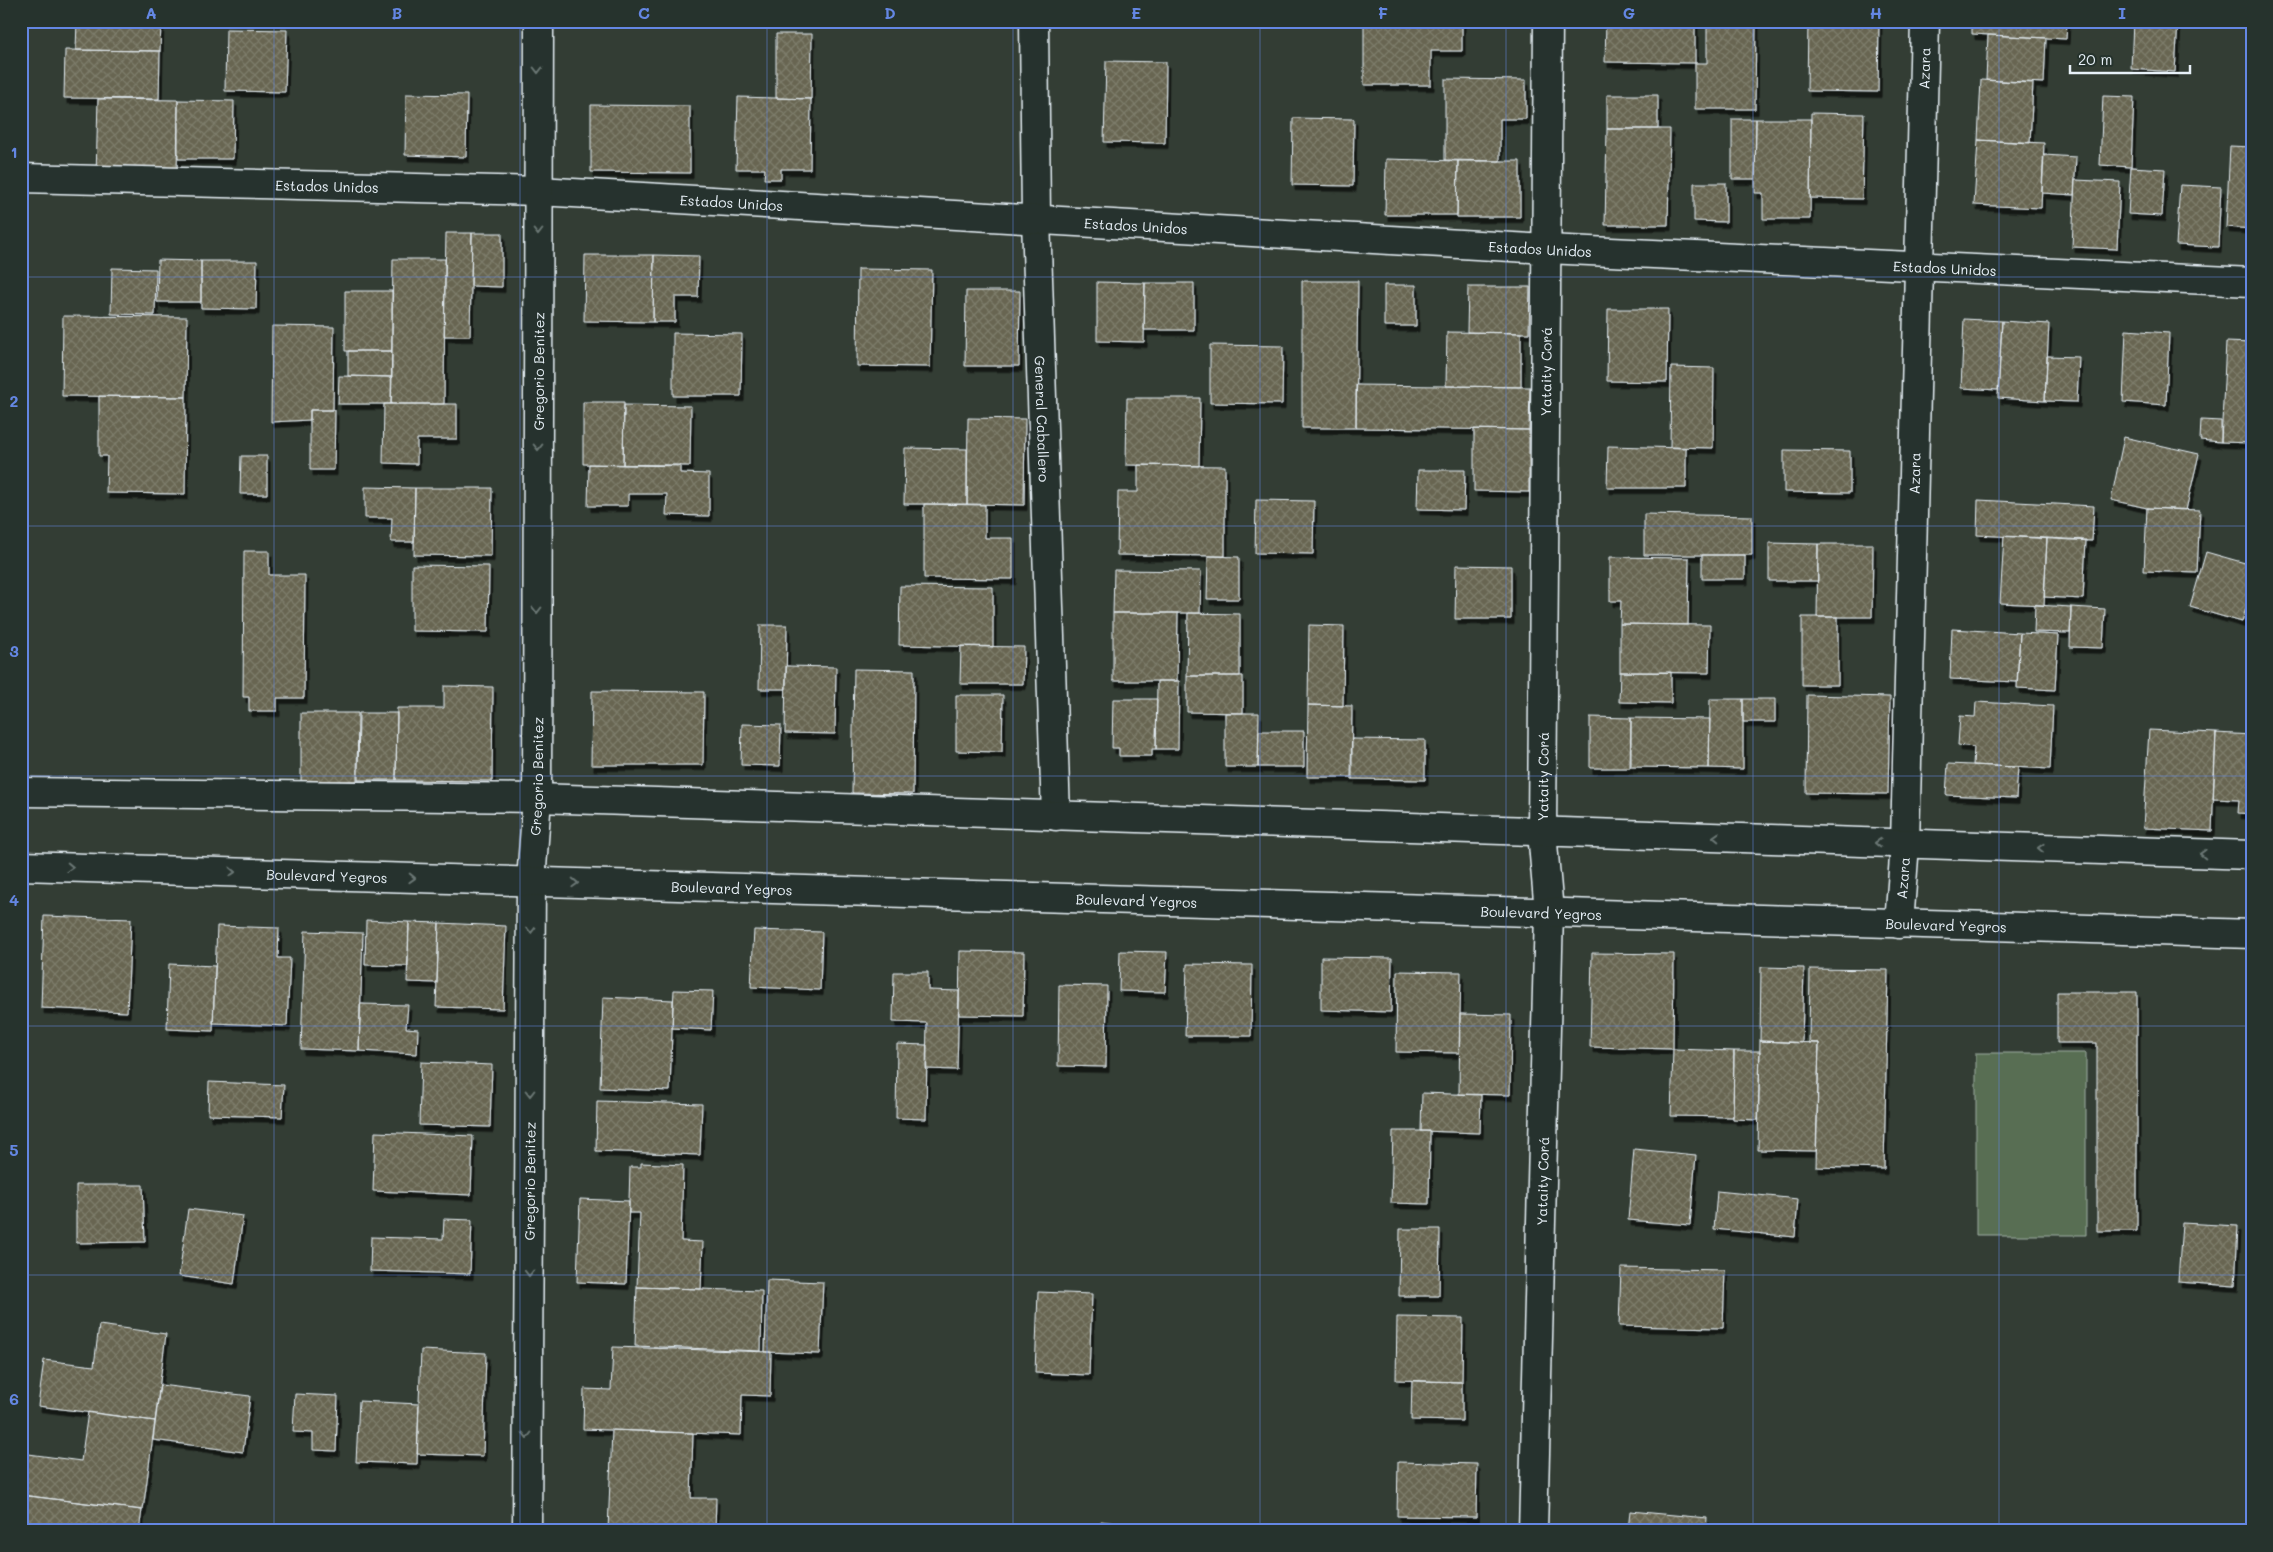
<svg xmlns="http://www.w3.org/2000/svg" width="2273" height="1552" font-family="Mali,sans-serif">
<style>
.garden{fill:#586e52;stroke:#a0b0a5}
.building{fill:url(#building-cross-hatch);stroke:#e8f1f8;filter:url(#shadow)}
.lines{fill:none;stroke-linecap:round;stroke-linejoin:round}
.minor-casing{stroke:#e8f1f8;stroke-width:31}
.secondary-casing{stroke:#e8f1f8;stroke-width:31}
.minor{stroke:#26332d;stroke-width:28}
.secondary{stroke:#26332d;stroke-width:28}
.oneway{stroke:#6a7674}
.grid{fill:none;stroke:#6487e3;stroke-width:1;stroke-opacity:0.55}
.labels{text-anchor:middle;dominant-baseline:central;stroke-width:4.5;stroke-linejoin:round;paint-order:stroke}
.street-label{font-size:14px;fill:#e8f1f8;stroke:#26332d}
.neatline{fill:none;stroke:#6487e3;stroke-width:2}
.grid-label{font-size:16px;text-anchor:middle;font-weight:bold;fill:#6487e3}
</style>
<defs>
<pattern id="building-cross-hatch" width="8" height="8" patternUnits="userSpaceOnUse" patternTransform="scale(1.25)"><rect width="8" height="8" fill="#676551"/><path d="M0 0l8 8M0 8l8-8" fill="none" stroke="#7d7c6b"/></pattern>
<filter id="shadow"><feDropShadow dx="3" dy="5.5" stdDeviation="0" flood-color="#0009"/></filter>
</defs>
<rect width="100%" height="100%" fill="#333d34"/>
<filter id="ink" filterUnits="userSpaceOnUse"><feTurbulence type="fractalNoise" baseFrequency=".02" numOctaves="2"/><feDisplacementMap in="SourceGraphic" scale="10" xChannelSelector="R" yChannelSelector="G"/><feConvolveMatrix kernelMatrix="1 2 1 2 8 2 1 2 1" color-interpolation-filters="sRGB"/></filter>
<g filter="url(#ink)">
<!-- garden -->
<path class="garden" d="M1976 1053H2086V1235H1976Z"/>
<!-- building -->
<path class="building" d="M77 21H161L160 51 76 50Z
M1411 21H1462V25L1411 24Z
M1606 21H1695V63L1605 62Z
M1707 21H1756L1755 109H1695V63H1707Z
M1808 21H1879L1878 92 1807 91Z
M1972 21H2067L2066 39 1972 34Z
M2133 21H2178L2175 72 2131 69Z
M1364 24 1462 25V51H1431V85H1364Z
M226 29 287 30 285 92 225 91Z
M776 34H812L811 99 776 98Z
M1988 35 2046 38 2044 83 1986 80Z
M65 50 160 51 159 99 64 98Z
M1106 61 1166 62 1165 143 1104 142Z
M1445 79 1526 80V119H1500V161L1445 160Z
M1981 80 2033 83 2030 143 1978 140Z
M406 94 467 95 466 157 405 155Z
M1607 95H1658V129H1607Z
M2103 96 2134 97 2131 167 2100 165Z
M738 97 811 99 810 169H781V179H764L765 169H736Z
M98 99 178 100 177 178 96 177Z
M178 100 234 101 233 159H178Z
M591 105 690 106V173L591 172Z
M1811 113 1864 114 1862 199 1810 198Z
M1293 118 1354 119 1353 186 1292 185Z
M1732 119H1756L1755 179H1732Z
M1756 119H1811L1810 219H1763V193H1755Z
M1607 129H1670L1668 225H1605Z
M1978 140 2044 143 2041 208 1974 205Z
M2230 146 2252 147V229L2226 227Z
M2044 155 2076 157 2074 195 2042 193Z
M1386 159 1458 161 1457 215H1385Z
M1458 161H1520V217H1457Z
M2131 167 2165 169 2162 216 2128 214Z
M2075 180 2120 182 2117 249 2072 247Z
M1694 183H1726V222L1694 221Z
M2180 185 2221 187 2218 247 2176 245Z
M446 233H472L470 336H444Z
M472 233H502V287L471 286Z
M585 255H654L653 322 584 321Z
M654 255 699 256 698 297H675V322H653Z
M393 259H445L444 404H391Z
M158 260 201 261V302H157Z
M201 261H257L256 309 201 308Z
M112 268 156 269 155 315 111 314Z
M858 269 932 270 930 367 857 366Z
M1302 281H1358L1356 428H1302Z
M1097 282 1145 283 1144 342 1097 341Z
M1145 283H1194V330H1144Z
M1384 285H1416V326H1384Z
M1468 287H1530L1529 333 1467 332Z
M345 291H392V351H345Z
M966 291H1020L1019 366H965Z
M1608 309H1668L1667 382 1607 381Z
M63 316 187 317 186 397 62 396Z
M1964 319 2002 321 1998 390 1961 388Z
M2002 321 2049 324 2045 401 1998 398Z
M272 326 334 327 333 410H310V420L271 422Z
M2126 330 2169 333 2166 405 2123 402Z
M1447 332 1521 333V387L1446 386Z
M673 333 742 334 741 396H673Z
M2226 342 2252 343V443L2221 442Z
M1210 345 1283 346 1282 404 1210 403Z
M348 351H392V377L348 376Z
M2047 356 2079 357 2077 402 2045 401Z
M1671 367 1714 368 1713 448 1670 447Z
M339 376 392 377 391 404H338Z
M1356 385 1530 387 1529 430 1356 428Z
M99 396 186 397 185 494 106 493 107 456H99Z
M1127 398H1200L1199 466 1126 465Z
M583 402H624L623 465 583 464Z
M384 404H457V439H417V464L383 463Z
M624 405 691 406 690 466 623 465Z
M310 410H335L334 470H310Z
M968 418 1025 419 1024 505 967 504Z
M2201 420 2221 421V442L2200 440Z
M1474 429 1529 430V492L1474 491Z
M2124 437 2199 454 2186 510 2147 508 2111 500Z
M1608 446 1686 448V488H1607Z
M905 448 967 449V504H904Z
M1784 450 1850 451V493L1784 492Z
M241 456H267V494H240Z
M589 464 680 465V473L709 474V516L666 515 667 494H628V506H588Z
M1138 465 1225 466V556L1117 555 1118 492H1138Z
M1418 470H1465L1464 510 1417 509Z
M365 487 415 488 414 542H391L392 518H365Z
M415 488H492L491 556 414 555Z
M1256 500 1314 501 1313 554 1255 553Z
M1978 500 2094 506 2092 541 1977 535Z
M924 504 985 505V538H1013V579L924 578Z
M2147 508 2200 510 2197 573 2144 571Z
M1644 514 1752 516V555H1644Z
M2004 536 2047 538 2044 605 2000 603Z
M2047 538 2086 540 2083 599 2044 597Z
M1769 543 1818 544V581H1769Z
M1818 544H1873L1872 617H1817Z
M244 551H269V575H305L304 698H277V711H249V697H243Z
M2206 552 2252 565V587L2242 622 2190 607Z
M1702 555H1745V579H1702Z
M1208 556 1239 557V599H1207Z
M1610 557 1689 558 1688 625 1620 624 1621 601H1610Z
M412 565 489 566 488 632 412 631Z
M1456 565 1511 566V619H1455Z
M1114 570 1201 571 1200 613H1113Z
M900 586 993 587V647L899 645Z
M2035 605 2071 607 2070 633 2034 632Z
M2071 607 2105 609 2103 648 2070 647Z
M1113 613H1178L1177 681H1113Z
M1188 613 1240 614V676H1187Z
M1802 617H1838V685H1802Z
M1620 624 1710 625 1709 673 1620 672Z
M760 625H787L786 689H759Z
M1309 625 1344 626 1343 706 1308 705Z
M1952 629 2020 633 2017 682 1950 679Z
M2020 633 2058 635 2055 690 2017 688Z
M961 646 1024 647 1023 684H960Z
M786 666 836 667 835 734 785 733Z
M854 669 914 670 913 794 852 793Z
M1620 672H1671V703L1619 702Z
M1187 676H1243V713L1187 712Z
M1157 681H1179L1178 749H1156Z
M444 686 493 687 492 781 396 780 397 708H444Z
M592 691 704 692 703 765H591Z
M956 695H1003L1002 752 956 751Z
M1807 695 1890 697 1888 794 1806 793Z
M1113 699H1157L1156 749H1152V756H1119V748H1112Z
M1710 699H1743V769L1709 768Z
M1743 699H1775V722H1743Z
M1976 702 2053 706 2050 769 1973 765 1974 747 1958 745 1960 716 1975 717Z
M1308 705 1352 706 1351 777H1307Z
M301 713H358L357 781H301Z
M359 713H397L396 780H358Z
M1225 713H1259L1258 767H1225Z
M1590 717 1631 718 1630 768H1590Z
M1631 718 1710 719 1709 768 1631 767Z
M742 724 781 725 780 766 741 765Z
M2149 730 2216 733 2212 831 2143 828Z
M1259 731H1304V767H1258Z
M2216 733 2252 735V814L2238 813 2239 800 2213 799Z
M1352 739 1425 740V780L1352 779Z
M1948 764 2018 767 2016 798 1946 795Z
M44 916 131 919 127 1012 41 1008Z
M366 920 409 922 408 966 365 965Z
M409 922 439 923 437 983 407 982Z
M439 923 506 926 503 1009 436 1007Z
M217 926 279 928 278 958H290L287 1026 213 1023Z
M754 930 822 932 820 990 751 987Z
M305 931 363 933 359 1051 301 1049Z
M960 951 1024 952 1023 1016 959 1015Z
M1120 951 1167 952 1165 992 1119 991Z
M1592 953 1674 954 1673 1049 1590 1047Z
M1321 957 1392 958 1391 1012 1321 1010Z
M169 964 215 966 213 1031 167 1029Z
M1187 964 1252 965 1251 1036H1185Z
M1761 967 1804 968 1802 1043 1760 1041Z
M1810 969 1888 970 1884 1169 1816 1167 1819 1043H1809Z
M1397 971 1461 972 1459 1053 1396 1052Z
M894 972H928V990L959 991 957 1070 926 1069 927 1023 893 1022Z
M1059 985 1107 986 1106 1067 1058 1066Z
M674 990 713 991 711 1030 672 1028Z
M2057 992H2137V1231H2097V1043H2057Z
M603 997 673 1000 670 1091 600 1088Z
M360 1004 408 1005 406 1028 418 1029 417 1054 359 1051Z
M1460 1014 1511 1015 1510 1095 1459 1094Z
M1760 1041 1819 1043 1816 1151 1758 1150Z
M897 1044 927 1045 926 1119 896 1118Z
M1673 1049 1734 1051 1733 1117 1671 1116Z
M1734 1051H1760L1758 1120 1733 1119Z
M421 1062 492 1065 490 1127 419 1125Z
M209 1082 284 1085 282 1117 208 1115Z
M1422 1093 1481 1095 1480 1133 1421 1131Z
M597 1101 702 1104 700 1155 596 1151Z
M1393 1131H1430L1429 1204 1391 1203Z
M375 1132 473 1136 471 1195 373 1191Z
M1634 1149 1696 1155 1690 1225 1628 1220Z
M641 1163 683 1165 681 1241 703 1242 701 1289 637 1287 640 1213H629V1201L630 1167H641Z
M76 1185H143L145 1242 76 1243Z
M1717 1191 1798 1199 1795 1237 1714 1229Z
M580 1199 629 1201 626 1284 577 1282Z
M188 1209 243 1216 234 1284 179 1276Z
M444 1219 472 1220 470 1274 370 1271 371 1237 443 1239Z
M2182 1223 2238 1226 2235 1286 2178 1282Z
M1400 1229H1440L1439 1296H1399Z
M1621 1268 1725 1270 1723 1328 1619 1326Z
M767 1280 823 1282 820 1354 765 1352Z
M637 1287 762 1291 761 1351 635 1346Z
M1038 1292 1092 1294 1089 1375 1035 1373Z
M1397 1317 1463 1318 1462 1382 1396 1380Z
M99 1325 166 1334 155 1421 38 1406 44 1360 94 1366Z
M613 1347 771 1352 770 1396 742 1395 741 1435 583 1429 584 1389 611 1390Z
M421 1350 486 1353 483 1456 417 1454Z
M1412 1381 1462 1382V1421L1411 1420Z
M160 1385 250 1396 243 1452 153 1440Z
M295 1394 338 1396 336 1451 313 1450V1433L293 1432Z
M359 1401 419 1404 417 1464 356 1462Z
M88 1412 155 1421 143 1510 21 1495V1453L81 1461Z
M612 1430 693 1433 691 1498H716L715 1531H608Z
M1398 1462 1477 1464 1476 1517 1397 1516Z
M21 1495 142 1510 139 1531H21Z
M1630 1511 1707 1518 1706 1531H1628Z
M1101 1521 1155 1528 1154 1531H1100Z"/>
<g class="lines">
<defs>
<g id="minor">
<path id="s1" d="M1034 21 1036 219 1056 816"/>
<path id="s2" d="M21 178 538 191 1547 249 2252 282"/>
<path id="s3" d="M1899 924 1905 844 1925 21"/>
<path id="s4" d="M527 1531 531 882 537 798 539 21"/>
<path id="s5" d="M1533 1531 1549 912 1542 832 1548 21"/>
</g>
<g id="secondary">
<path d="M21 792 537 798 2252 855"/>
<path id="s6" d="M21 866 2252 934"/>
</g>
</defs>
<!-- minor casing -->
<use href="#minor" class="minor-casing"/>
<!-- secondary casing -->
<use href="#secondary" class="secondary-casing"/>
<!-- minor -->
<use href="#minor" class="minor"/>
<!-- secondary -->
<use href="#secondary" class="secondary"/>
</g>
<!-- one-way arrows -->
<defs><path id="oneway-chevron" d="M-2-3.5L2.5 0L-2 3.5" fill="none" stroke-width="1.6" stroke-linecap="round" stroke-linejoin="round" transform="scale(1.25)"/></defs>
<g class="oneway">
<use href="#oneway-chevron" transform="translate(538 70) rotate(90)"/>
<use href="#oneway-chevron" transform="translate(538 232) rotate(90)"/>
<use href="#oneway-chevron" transform="translate(538 447) rotate(90)"/>
<use href="#oneway-chevron" transform="translate(537 610) rotate(90)"/>
<use href="#oneway-chevron" transform="translate(1716 837) rotate(-178)"/>
<use href="#oneway-chevron" transform="translate(1878 843) rotate(-178)"/>
<use href="#oneway-chevron" transform="translate(2041 848) rotate(-178)"/>
<use href="#oneway-chevron" transform="translate(2203 854) rotate(-178)"/>
<use href="#oneway-chevron" transform="translate(70 867) rotate(2)"/>
<use href="#oneway-chevron" transform="translate(232 872) rotate(2)"/>
<use href="#oneway-chevron" transform="translate(412 878) rotate(2)"/>
<use href="#oneway-chevron" transform="translate(575 883) rotate(2)"/>
<use href="#oneway-chevron" transform="translate(531 930) rotate(90)"/>
<use href="#oneway-chevron" transform="translate(530 1093) rotate(90)"/>
<use href="#oneway-chevron" transform="translate(529 1273) rotate(90)"/>
<use href="#oneway-chevron" transform="translate(527 1435) rotate(90)"/>
</g>
</g>
<!-- grid -->
<path class="grid" d="M274 21V1531M520 21V1531M767 21V1531M1013 21V1531M1260 21V1531M1506 21V1531M1753 21V1531M1999 21V1531M21 277H2252M21 526H2252M21 776H2252M21 1026H2252M21 1275H2252"/>
<g class="labels">
<!-- street labels -->
<g class="street-label">
<text stroke="none"><textPath href="#s3" startOffset="856">Azara</textPath></text>
<text stroke="none"><textPath href="#s2" startOffset="306">Estados Unidos</textPath></text>
<text stroke="none"><textPath href="#s2" startOffset="711">Estados Unidos</textPath></text>
<text stroke="none"><textPath href="#s2" startOffset="1116">Estados Unidos</textPath></text>
<text stroke="none"><textPath href="#s2" startOffset="1521">Estados Unidos</textPath></text>
<text stroke="none"><textPath href="#s2" startOffset="1926">Estados Unidos</textPath></text>
<text stroke="none"><textPath href="#s4" startOffset="1160">Gregorio Benitez</textPath></text>
<text stroke="none"><textPath href="#s5" startOffset="1160">Yataity Corá</textPath></text>
<text stroke="none"><textPath href="#s1" startOffset="398">General Caballero</textPath></text>
<text stroke="none"><textPath href="#s3" startOffset="451">Azara</textPath></text>
<text stroke="none"><textPath href="#s4" startOffset="755">Gregorio Benitez</textPath></text>
<text stroke="none"><textPath href="#s5" startOffset="755">Yataity Corá</textPath></text>
<text stroke="none"><textPath href="#s6" startOffset="306">Boulevard Yegros</textPath></text>
<text stroke="none"><textPath href="#s3" startOffset="46">Azara</textPath></text>
<text stroke="none"><textPath href="#s6" startOffset="711">Boulevard Yegros</textPath></text>
<text stroke="none"><textPath href="#s6" startOffset="1116">Boulevard Yegros</textPath></text>
<text stroke="none"><textPath href="#s6" startOffset="1521">Boulevard Yegros</textPath></text>
<text stroke="none"><textPath href="#s6" startOffset="1926">Boulevard Yegros</textPath></text>
<text stroke="none"><textPath href="#s4" startOffset="350">Gregorio Benitez</textPath></text>
<text stroke="none"><textPath href="#s5" startOffset="350">Yataity Corá</textPath></text>
</g>
</g>
<!-- margin -->
<rect width="2273" height="1552" fill="none" stroke="#26332d" stroke-width="55"/>
<!-- scale -->
<path d="M2070 65v8h120v-8" fill="none" stroke="#e8f1f8" stroke-width="2.5"/>
<text x="2078" y="65" font-size="15" fill="#e8f1f8" stroke="#26332d" stroke-width="4" paint-order="stroke">20 m</text>
<rect x="28" y="28" width="2218" height="1496" class="neatline"/>
<g class="grid-label">
<text x="151" y="19">A</text>
<text x="397" y="19">B</text>
<text x="644" y="19">C</text>
<text x="890" y="19">D</text>
<text x="1136" y="19">E</text>
<text x="1383" y="19">F</text>
<text x="1629" y="19">G</text>
<text x="1876" y="19">H</text>
<text x="2122" y="19">I</text>
<text x="14" y="158">1</text>
<text x="14" y="407">2</text>
<text x="14" y="657">3</text>
<text x="14" y="906">4</text>
<text x="14" y="1156">5</text>
<text x="14" y="1405">6</text>
</g>
</svg>
